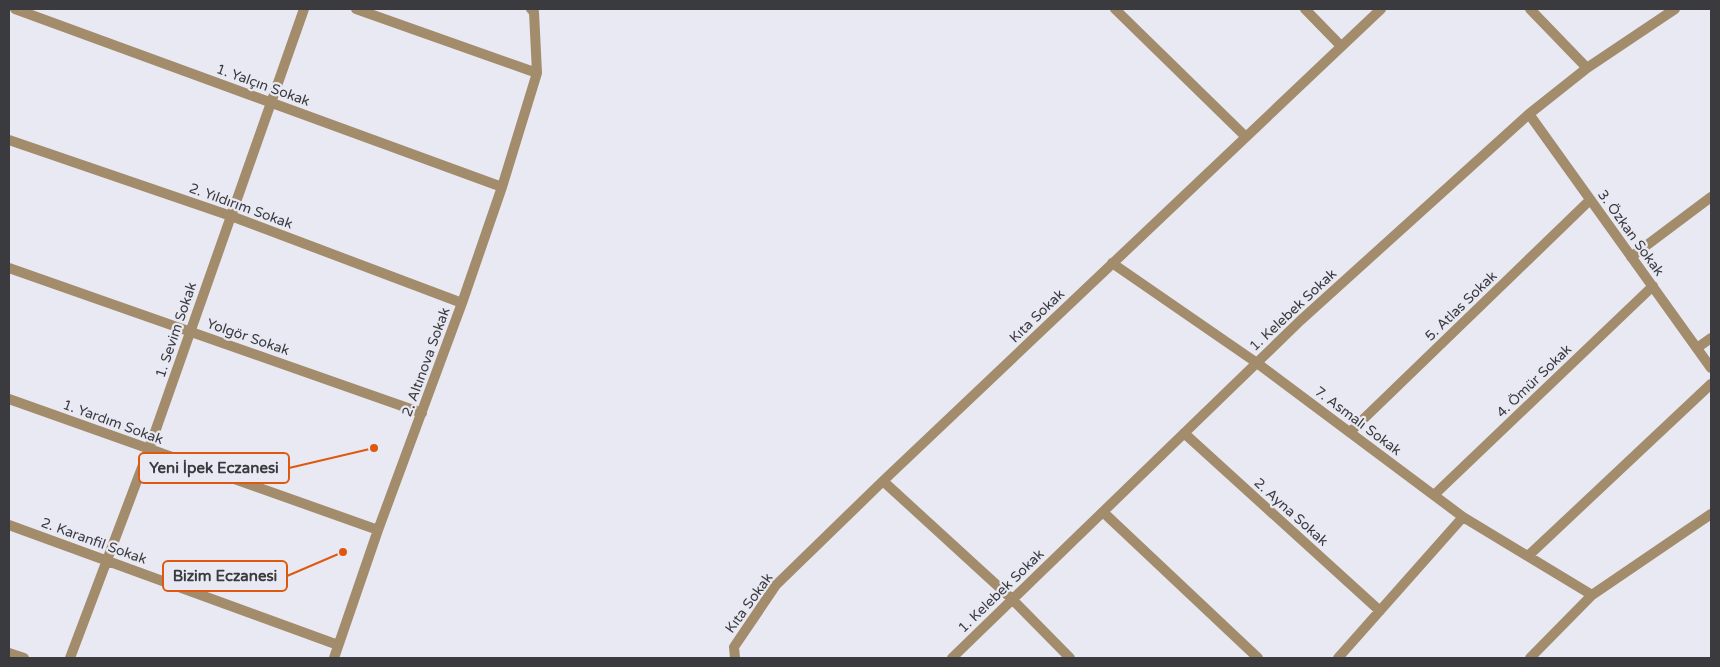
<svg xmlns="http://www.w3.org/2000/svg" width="1720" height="667" font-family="'Varela Round',sans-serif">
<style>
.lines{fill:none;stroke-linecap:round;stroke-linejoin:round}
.street{stroke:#a38c6b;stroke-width:10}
.labels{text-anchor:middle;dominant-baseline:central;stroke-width:4.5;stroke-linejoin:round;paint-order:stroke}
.street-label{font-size:14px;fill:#3b3b3f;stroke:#e8e9f3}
.leader{fill:none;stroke:#df580f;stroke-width:2}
.callout-dot{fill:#df580f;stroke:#e8e9f3;stroke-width:2}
.callout{fill:#e8e9f3;stroke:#df580f;stroke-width:2}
.callout-label{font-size:15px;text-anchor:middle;font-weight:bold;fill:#3b3b3f}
</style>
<rect width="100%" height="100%" fill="#e8e9f3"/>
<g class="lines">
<!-- street -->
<path class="street" d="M15 9 502 187
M356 9 537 73
M1115 9 1246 137
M1305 9 1341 46
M1530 9 1587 68
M1529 114 1711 368
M9 140 231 216 462 303
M1631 257 1711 197
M1112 263 1257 363 1463 517 1592 595
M9 268 422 413
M1697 348 1711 338
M9 399 378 530
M1350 432 1590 200
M1184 433 1380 611
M883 481 1012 599 1070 658
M1434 495 1653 286
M1103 512 1258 658
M9 525 338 645
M1528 556 1711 384
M9 653 24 658
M70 658 149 449 304 9
M334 658 378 530 462 303 502 187 537 73 534 12 531 9
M735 658 734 647 776 585 883 481 1381 9
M952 658 1301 320 1529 114 1587 68 1675 9
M1338 658 1463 517
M1530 658 1592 595 1711 514"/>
</g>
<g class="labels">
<!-- street labels -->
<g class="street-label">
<text transform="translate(263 85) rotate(20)">1. Yalçın Sokak</text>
<text transform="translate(241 206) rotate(20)">2. Yıldırım Sokak</text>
<text transform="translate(1631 233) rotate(54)">3. Özkan Sokak</text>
<text transform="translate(1461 306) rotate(-44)">5. Atlas Sokak</text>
<text transform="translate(1293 310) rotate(-43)">1. Kelebek Sokak</text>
<text transform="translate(1037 316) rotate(-44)">Kıta Sokak</text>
<text transform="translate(176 330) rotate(-71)">1. Sevim Sokak</text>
<text transform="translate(248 337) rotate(19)">Yolgör Sokak</text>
<text transform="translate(426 362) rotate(-70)">2. Altınova Sokak</text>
<text transform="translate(1534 381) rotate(-44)">4. Ömür Sokak</text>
<text transform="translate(1358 421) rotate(37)">7. Asmalı Sokak</text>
<text transform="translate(113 422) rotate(20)">1. Yardım Sokak</text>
<text transform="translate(1291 512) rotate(42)">2. Ayna Sokak</text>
<text transform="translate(94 541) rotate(20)">2. Karanfil Sokak</text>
<text transform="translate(1001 591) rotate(-44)">1. Kelebek Sokak</text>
<text transform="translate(749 603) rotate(-54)">Kıta Sokak</text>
</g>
</g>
<!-- callouts -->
<path class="leader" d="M374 448L289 468M343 552L287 576"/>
<g class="callout-dot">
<circle cx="374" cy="448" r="5"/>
<circle cx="343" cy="552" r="5"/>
</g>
<g class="callout">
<rect x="139" y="453" width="150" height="30" rx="5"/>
<rect x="163" y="561" width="124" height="30" rx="5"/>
</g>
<g class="callout-label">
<text x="214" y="473">Yeni İpek Eczanesi</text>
<text x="225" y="581">Bizim Eczanesi</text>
</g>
<!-- border -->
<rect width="1720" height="667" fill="none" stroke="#3b3b3f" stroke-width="20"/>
</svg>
